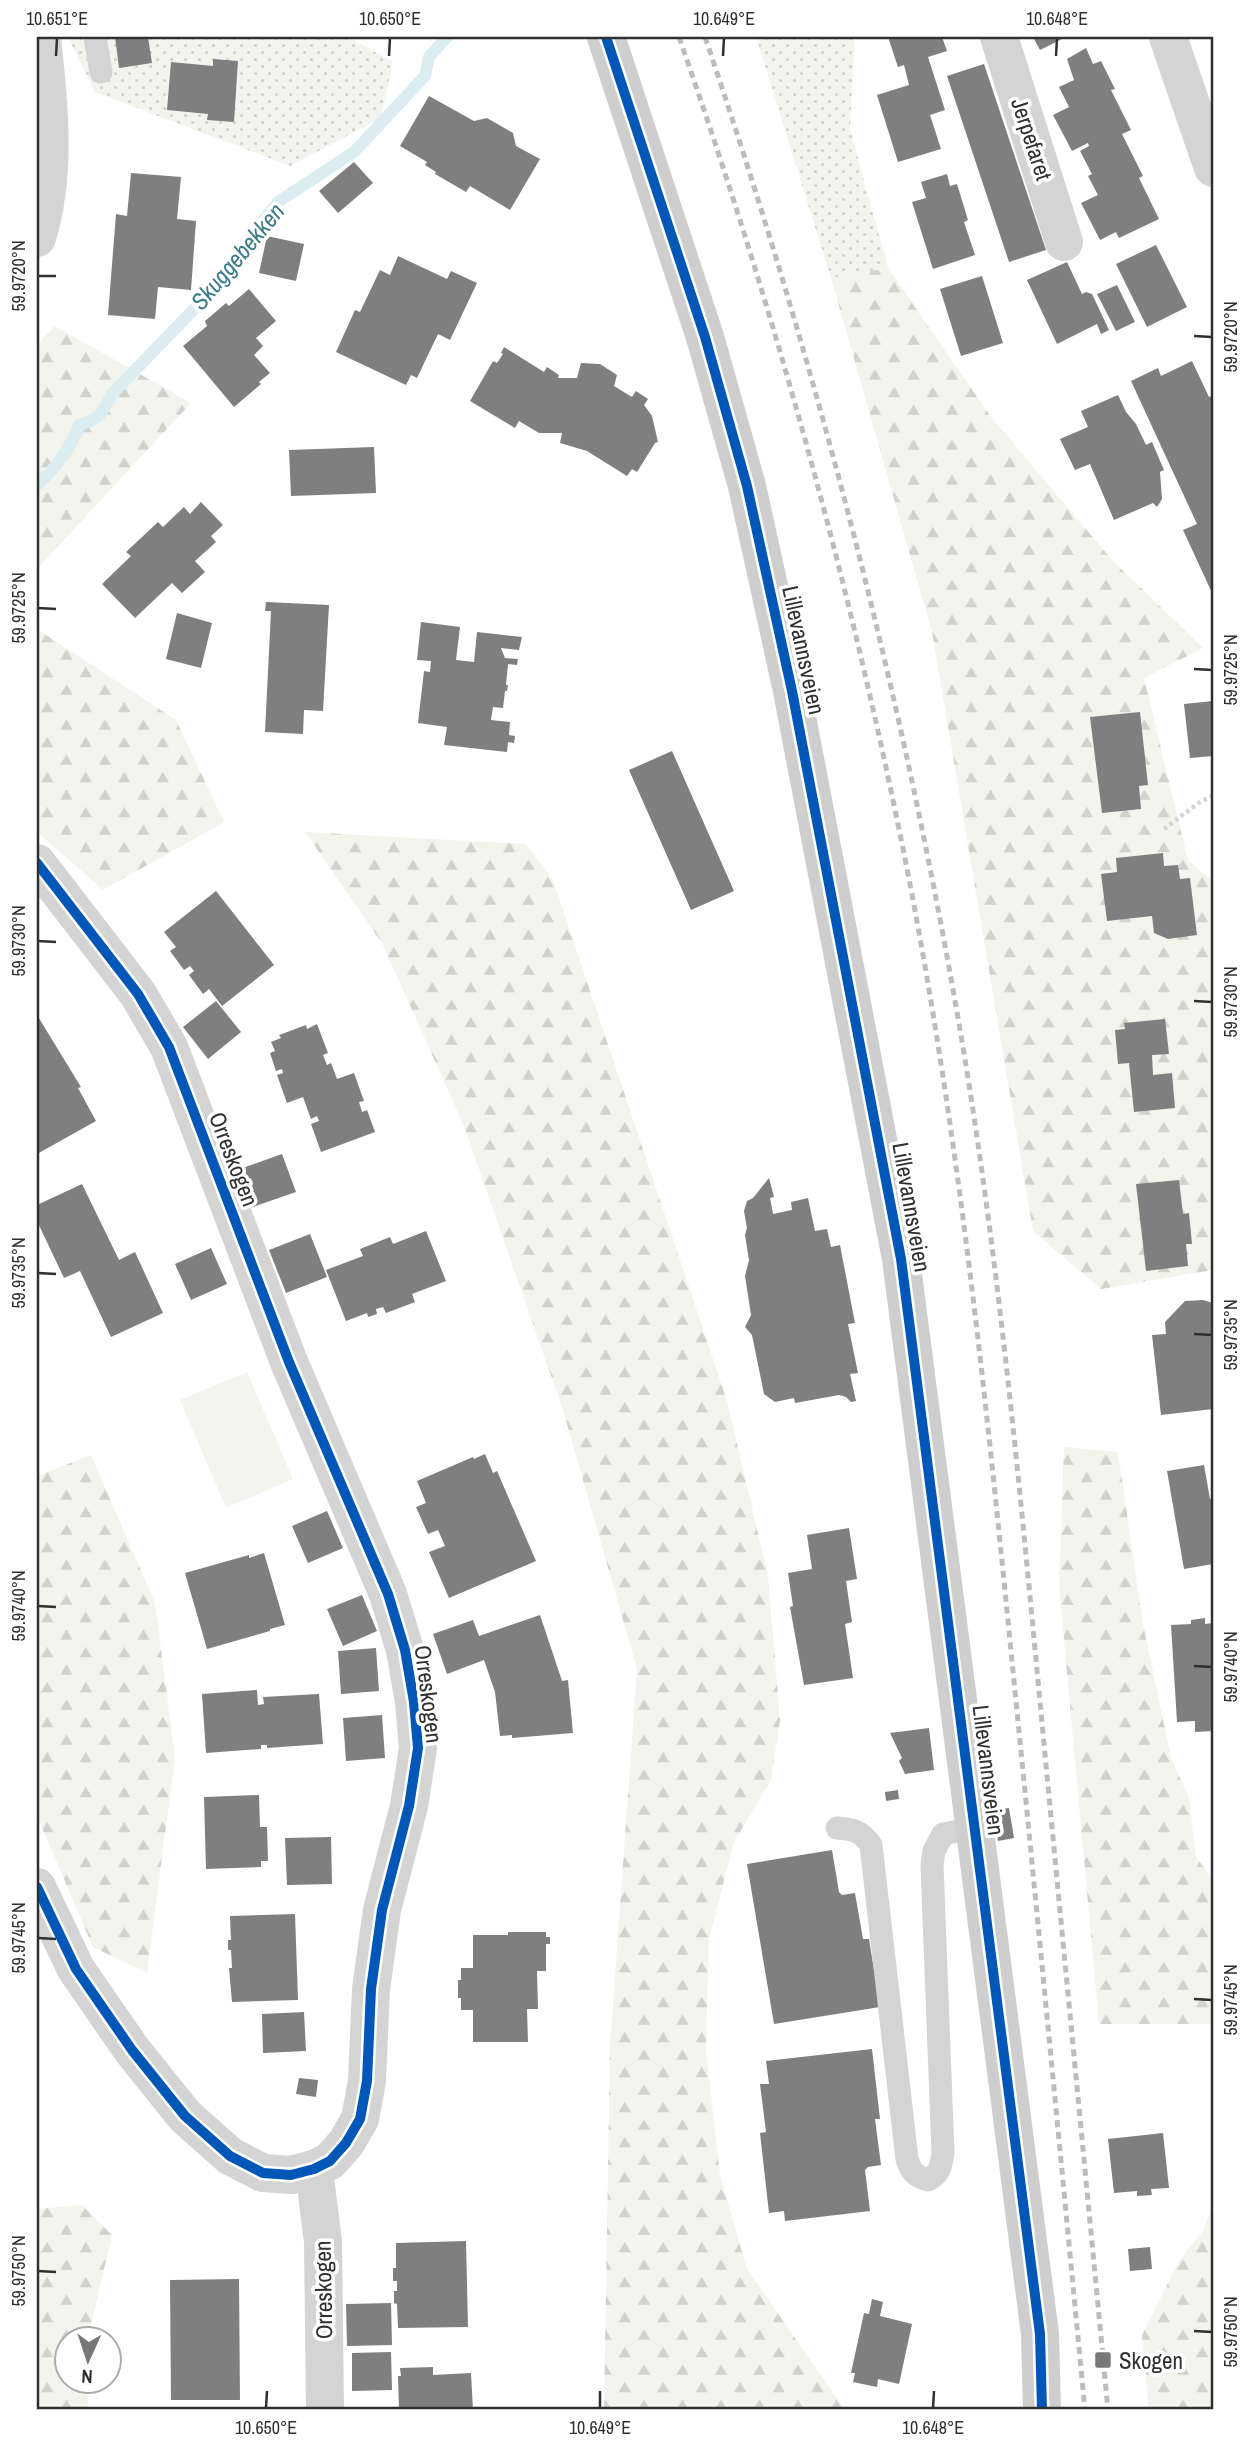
<svg xmlns="http://www.w3.org/2000/svg" width="1250" height="2447" font-family="'Archivo Narrow',sans-serif">
<style>
.grass{fill:url(#grass-dots)}
.forest{fill:url(#forest-firs)}
.pitch{fill:#f3f5ed}
.lines{fill:none;stroke-linecap:round;stroke-linejoin:round}
.stream{stroke:#dbedf1;stroke-width:12}
.building{fill:#7f7f7f}
.path{stroke:#d4d4d4;stroke-width:4.5;stroke-dasharray:3.5 3.5;stroke-linecap:butt}
.lane{stroke:#d4d4d4;stroke-width:23}
.street{stroke:#d4d4d4;stroke-width:38}
.secondary{stroke:#cecece;stroke-width:38}
.rail{stroke:#bcbcbc;stroke-width:5;stroke-dasharray:7 5;stroke-linecap:butt}
.cycleway-casing{stroke:#fff;stroke-width:15}
.cycleway{stroke:#0057b8;stroke-width:10}
.ticks{fill:none;stroke:#303030;stroke-width:2.5}
.poi-dot{fill:#787878;stroke:#fff;stroke-width:2.5}
.labels{text-anchor:middle;dominant-baseline:central;stroke-width:7;stroke-linejoin:round;paint-order:stroke}
.street-label{font-size:23px;fill:#303030;stroke:#fff}
.poi-label{font-size:23px;fill:#303030;stroke:#fff;text-anchor:start}
.water-label{font-size:24px;font-style:italic;fill:#3e7b8a;stroke:#fff}
.neatline{fill:none;stroke:#303030;stroke-width:2.5}
.ticks-label{font-size:18px;text-anchor:middle;fill:#303030}
</style>
<defs>
<pattern id="grass-dots" width="8" height="8" patternUnits="userSpaceOnUse" patternTransform="scale(1.75)"><rect width="8" height="8" fill="#f3f5ed"/><path d="M2 2h.1M6 6h.1" fill="none" stroke="#d1d2cc" stroke-width="1.8" stroke-linecap="round"/></pattern>
<pattern id="forest-firs" width="22" height="20" patternUnits="userSpaceOnUse" patternTransform="scale(1.75)"><rect width="22" height="20" fill="#f3f5ed"/><path d="M5 1l3.5 6h-7zM16 11l3.5 6h-7z" fill="#d1d2cc"/></pattern>
</defs>
<rect width="100%" height="100%" fill="#fff"/>
<!-- grass -->
<path class="grass" d="M68 37H348L393 62 381 118 290 166 95 92Z
M756 37H855L850 129 888 268 831 278Z"/>
<!-- forest -->
<path class="forest" d="M888 268 991 417 1112 560 1203 648 1144 678 1188 860 1213 882V1270L1101 1289 1033 1231 932 632 831 278Z
M55 326 191 403 37 569V345Z
M37 629 176 720 224 822 103 890 37 832Z
M305 832 526 844 553 880 727 1401 768 1576 780 1720 771 1780 734 1842 709 1939 706 2050 720 2175 747 2269 845 2410H604L610 2045 637 1669 563 1410 464 1126 382 943Z
M1064 1447 1118 1452 1143 1624 1171 1758 1189 1798 1196 1857 1213 1880V2024H1099L1059 1585Z
M91 1455 155 1603 175 1757 147 1973 93 1947 37 1816V1476Z
M1213 2204V2410H1149L1142 2335 1179 2261 1203 2231Z
M82 2205 112 2235 88 2338H66V2380L87 2381 88 2410H37V2209Z"/>
<!-- pitch -->
<path class="pitch" d="M247 1372 293 1479 226 1508 180 1400Z"/>
<g class="lines">
<!-- stream -->
<path class="stream" d="M37 485C54 470 73 446 79 425 100 419 102 414 112 394L197 306 278 202 354 152 425 76 429 57 447 37"/>
</g>
<!-- building -->
<path class="building" d="M115 37H148L152 63 119 68Z
M888 37H942L947 51 928 57 945 110 930 115 941 149 898 162 877 95 909 85 904 65 898 67Z
M1033 37H1066L1040 50Z
M1086 48 1093 64 1101 61 1115 89 1111 90 1131 130 1122 134 1143 176 1139 178 1159 219 1119 238 1116 232 1100 240 1081 203 1098 195 1088 176 1092 174 1080 151 1089 146 1088 143 1072 151 1053 115 1069 107 1059 87 1074 80 1067 59Z
M213 59 238 61 234 122 207 120 208 114 167 110 171 62 213 66Z
M984 64 1046 250 1009 262 947 76Z
M429 96 474 121 487 118 513 133 516 146 540 159 510 210 470 186 466 192 435 174 436 172 425 165 427 162 400 146Z
M354 162 373 183 338 213 319 191Z
M131 173 181 177 177 219 196 221 191 290 158 287 155 319 108 315 116 214 127 216Z
M947 174 950 186 957 184 968 220 964 222 975 255 933 269 912 202 926 198 921 182Z
M267 236 304 244 296 281 259 273Z
M1156 245 1187 307 1147 327 1116 264Z
M398 256 447 279 451 271 477 283 450 340 438 334 417 378 411 375 406 385 336 352 355 310 360 312 380 270 390 275Z
M1067 262 1082 294 1086 292 1092 294 1109 330 1101 334 1097 324 1057 344 1027 280Z
M982 276 1003 343 961 356 940 289Z
M1117 285 1135 322 1116 331 1097 294Z
M249 289 276 321 256 338 263 346 254 355 270 373 259 382 261 384 234 407 183 346 207 326 205 321 226 303 229 306Z
M504 347 544 372 547 367 559 375 558 378H577L581 363 600 364 617 375 614 386 632 397 636 391 648 399 644 405 652 416 658 442 655 443 637 472 632 469 627 476 587 451 560 443 562 433H539L519 421 515 428 470 401 493 361 497 363 503 354 501 353Z
M1192 361 1209 397 1213 395V595L1183 530 1197 524 1131 381 1158 368 1161 376Z
M1118 395 1126 412 1136 424 1146 445 1152 442 1164 470 1160 472 1162 499 1157 507 1153 503 1114 520 1090 464 1075 470 1060 439 1088 427 1081 411Z
M374 447 376 493 291 496 289 450Z
M201 502 223 525 211 536 216 542 195 561 205 572 182 593 172 583 135 618 102 584 131 556 126 552 158 522 163 527 184 507 190 514Z
M266 602 329 605 323 711 304 710 303 734 265 732 271 611H265Z
M177 613 212 623 201 668 166 659Z
M421 622 460 627 456 660 474 662 477 632 522 637 519 650 501 648 505 658 518 659 517 665 508 664 506 685H508L507 691H505L503 708 493 707 491 720 510 722 509 735 515 736 514 743 508 742 507 752 444 745 447 727 418 723 424 671 430 672 431 661 417 660Z
M1213 701V756L1190 758 1184 704Z
M1140 712 1148 785 1139 786 1141 809 1102 813 1090 717Z
M672 751 734 891 691 910 629 770Z
M1163 853 1164 866 1178 865 1180 879 1190 878 1197 935 1168 939 1154 933 1152 916 1107 921 1101 874 1117 872 1116 858Z
M216 891 274 965 222 1006 209 989 203 994 189 975 194 971 190 966 184 970 170 951 176 947 164 932Z
M216 1001 241 1032 208 1059 183 1027Z
M37 1015 81 1087 78 1088 96 1121 37 1154Z
M1165 1019 1169 1054 1152 1055 1153 1075 1172 1073 1175 1108 1134 1112 1129 1063 1118 1064 1115 1030 1125 1029 1124 1023Z
M317 1024 328 1053 323 1055 327 1065 331 1063 337 1079 354 1073 364 1101 359 1102 362 1112 367 1110 375 1132 321 1152 311 1124 319 1121 317 1116 311 1119 303 1097 287 1103 277 1075 283 1073 282 1069 276 1071 270 1053 275 1051 271 1042 281 1038 279 1035 306 1025 307 1029Z
M282 1154 296 1192 250 1208 237 1170Z
M769 1178 774 1197 770 1198 773 1214 792 1210 791 1202 808 1198 815 1231 827 1229 831 1247 840 1245 855 1323 848 1324 858 1373 850 1374 856 1401 851 1402 846 1397 839 1395 795 1403 794 1398 775 1402 764 1394 752 1335 745 1327 751 1315 745 1276 749 1260 745 1235 747 1228 744 1211 747 1201 753 1198Z
M1179 1180 1183 1214 1189 1213 1192 1244H1186L1188 1266 1146 1271 1136 1184Z
M82 1184 119 1260 135 1252 163 1313 111 1337 80 1271 64 1278 37 1221V1205Z
M426 1231 446 1281 412 1294 415 1302 386 1313 383 1307 376 1309 377 1314 368 1317 367 1313 346 1321 326 1270 363 1256 360 1249 390 1237 393 1244Z
M310 1234 327 1277 286 1293 269 1250Z
M211 1248 227 1284 191 1300 175 1264Z
M1203 1300 1213 1303V1409L1161 1415 1152 1335 1166 1334 1165 1322 1185 1301Z
M485 1454 493 1473 497 1471 536 1561 449 1598 429 1552 445 1546 438 1530 428 1534 416 1507 426 1503 417 1481 473 1457 474 1459Z
M1204 1465 1210 1499H1213V1564L1184 1569 1167 1471Z
M327 1511 343 1548 308 1563 292 1526Z
M849 1528 857 1579 846 1581 852 1622 845 1624 853 1678 804 1685 790 1607 793 1606 788 1573 812 1569 807 1535Z
M264 1553 285 1625 270 1629V1631L207 1649 185 1573 249 1555V1558Z
M362 1595 377 1631 343 1646 327 1609Z
M540 1615 562 1681 568 1680 573 1733 512 1738V1735L500 1736 495 1692 484 1660 447 1674 433 1634 473 1620 479 1636Z
M1205 1618V1624L1213 1623V1731L1195 1732V1721L1177 1722 1171 1625 1191 1624V1620Z
M376 1648 379 1691 341 1694 338 1651Z
M257 1690 258 1705 264 1704 263 1697 319 1694 323 1744 267 1748V1745H261V1749L206 1753 202 1694Z
M382 1715 385 1758 346 1761 343 1718Z
M929 1728 934 1770 905 1774 899 1761 902 1758 890 1733Z
M898 1790 899 1799 886 1801 885 1792Z
M259 1795 260 1827H267L268 1861H261V1867L206 1869 204 1797Z
M1009 1808 1014 1838 998 1841 993 1810Z
M331 1837 332 1884 287 1885 285 1838Z
M832 1850 839 1892 842 1895 855 1893 863 1939H869L880 2007 774 2024 747 1864Z
M295 1914 298 2000 232 2002 229 1968H232L231 1950H228V1940H231L230 1916Z
M508 1932H546V1937H550V1944H546V1971H537L538 2009H527L528 2042H473V2010H461V1998H458V1980H461V1968H473V1935H508Z
M304 2012 306 2051 263 2053 262 2014Z
M872 2049 880 2119H875L881 2165 868 2167 865 2170 870 2211 785 2221 784 2211 769 2213 760 2133 766 2132 760 2084H769L766 2061Z
M299 2078 318 2080 316 2097 296 2094Z
M1163 2133 1169 2188 1151 2189 1152 2195 1137 2196V2191L1114 2193 1108 2139Z
M466 2241 468 2327 398 2328 397 2304 394 2303V2291H397V2281H393V2268H396V2243Z
M1150 2247 1152 2269 1130 2271 1128 2249Z
M239 2279 240 2400H171L170 2280Z
M872 2299 883 2302 880 2316 912 2324 899 2384 878 2379 877 2387 853 2382 855 2373H851L864 2313 869 2314Z
M391 2303 392 2345 347 2346 346 2304Z
M391 2352 392 2390 352 2391V2353Z
M433 2367V2375L471 2373 473 2410H399L398 2376H401L400 2368Z"/>
<g class="lines">
<!-- path -->
<path class="path" d="M1164 829 1200 802 1213 796"/>
<!-- lane -->
<path class="lane" d="M95 37 101 72
M837 1828C854 1829 861 1831 871 1845L907 2159C911 2172 915 2176 928 2180 940 2174 941 2166 943 2153L932 1865 934 1851 943 1834 975 1828"/>
<!-- street -->
<path class="street" d="M999 37 1064 242
M1168 37 1213 168
M37 238C57 172 49 104 42 37
M37 863 138 994 169 1047 289 1362 388 1594 405 1650 414 1702 418 1748 409 1806 382 1910 371 1989 367 2081 360 2119 346 2143 330 2161 314 2169 291 2175 263 2173 230 2156 185 2116 132 2050 76 1969 37 1887
M314 2169 323 2242 325 2410"/>
<!-- secondary -->
<path class="secondary" d="M606 37 705 337 747 486 792 691 901 1259 1040 2334 1042 2410"/>
<!-- rail -->
<path class="rail" d="M679 37C775 312 853 593 909 879 959 1138 986 1399 1012 1661 1037 1911 1061 2160 1085 2410
M705 37C817 367 905 703 963 1047 996 1247 1016 1448 1035 1649 1059 1903 1084 2157 1108 2410"/>
<defs>
<path id="cycleway" d="M606 37 705 337 747 486 792 691 901 1259 1040 2334 1042 2410
M37 863 138 994 169 1047 289 1362 388 1594 405 1650 414 1702 418 1748 409 1806 382 1910 371 1989 367 2081 360 2119 346 2143 330 2161 314 2169 291 2175 263 2173 230 2156 185 2116 132 2050 76 1969 37 1887"/>
</defs>
<!-- cycleway casing -->
<use href="#cycleway" class="cycleway-casing"/>
<!-- cycleway -->
<use href="#cycleway" class="cycleway"/>
</g>
<!-- ticks -->
<path class="ticks" d="M56 56 57 38M389 56 390 38M723 56 724 38M1056 56 1057 38M38 276H56M1194 336 1212 337M38 608 56 609M1194 669 1212 670M38 941 56 942M1194 1001 1212 1002M38 1273 56 1274M1194 1334 1212 1335M38 1606 56 1607M1194 1666 1212 1667M38 1938 56 1939M1194 1999 1212 2000M38 2271 56 2272M1194 2331 1212 2332M266 2408 267 2391M600 2408V2391M933 2408 934 2391"/>
<!-- markers -->
<rect class="poi-dot" x="1094" y="2351" width="18" height="18" rx="3.5"/>
<g class="labels">
<!-- street labels -->
<g class="street-label">
<text transform="translate(1032 139) rotate(72)">Jerpefaret</text>
<text transform="translate(804 650) rotate(78)">Lillevannsveien</text>
<text transform="translate(234 1159) rotate(69)">Orreskogen</text>
<text transform="translate(912 1207) rotate(80)">Lillevannsveien</text>
<text transform="translate(429 1694) rotate(83)">Orreskogen</text>
<text transform="translate(989 1770) rotate(83)">Lillevannsveien</text>
<text transform="translate(323 2290) rotate(-91)">Orreskogen</text>
</g>
<!-- poi labels -->
<g class="poi-label">
<text x="1119" y="2360">Skogen</text>
</g>
<!-- water labels -->
<g class="water-label">
<text transform="translate(237 256) rotate(-50)">Skuggebekken</text>
</g>
</g>
<!-- border -->
<rect width="1250" height="2447" fill="none" stroke="#ffffff" stroke-width="77"/>
<!-- north arrow -->
<g transform="translate(88 2360) rotate(183)"><circle r="33" fill="#ffffff" stroke="#acacac" stroke-width="2"/>
<path d="M0-5L12 26L0 18L-12 26Z" fill="#787878"/>
<text y="-10" font-size="19" font-weight="bold" text-anchor="middle" fill="#303030">N</text>
</g>
<rect x="38" y="38" width="1174" height="2370" class="neatline"/>
<g class="ticks-label">
<text x="57" y="25">10.651°E</text>
<text x="390" y="25">10.650°E</text>
<text x="724" y="25">10.649°E</text>
<text x="1057" y="25">10.648°E</text>
<text transform="translate(19 276) rotate(-90)" y="6">59.9720°N</text>
<text transform="translate(1231 337) rotate(-90)" y="6">59.9720°N</text>
<text transform="translate(19 608) rotate(-90)" y="6">59.9725°N</text>
<text transform="translate(1231 670) rotate(-90)" y="6">59.9725°N</text>
<text transform="translate(19 941) rotate(-90)" y="6">59.9730°N</text>
<text transform="translate(1231 1002) rotate(-90)" y="6">59.9730°N</text>
<text transform="translate(19 1273) rotate(-90)" y="6">59.9735°N</text>
<text transform="translate(1231 1335) rotate(-90)" y="6">59.9735°N</text>
<text transform="translate(19 1606) rotate(-90)" y="6">59.9740°N</text>
<text transform="translate(1231 1667) rotate(-90)" y="6">59.9740°N</text>
<text transform="translate(19 1938) rotate(-90)" y="6">59.9745°N</text>
<text transform="translate(1231 2000) rotate(-90)" y="6">59.9745°N</text>
<text transform="translate(19 2271) rotate(-90)" y="6">59.9750°N</text>
<text transform="translate(1231 2332) rotate(-90)" y="6">59.9750°N</text>
<text x="266" y="2434">10.650°E</text>
<text x="600" y="2434">10.649°E</text>
<text x="933" y="2434">10.648°E</text>
</g>
</svg>
